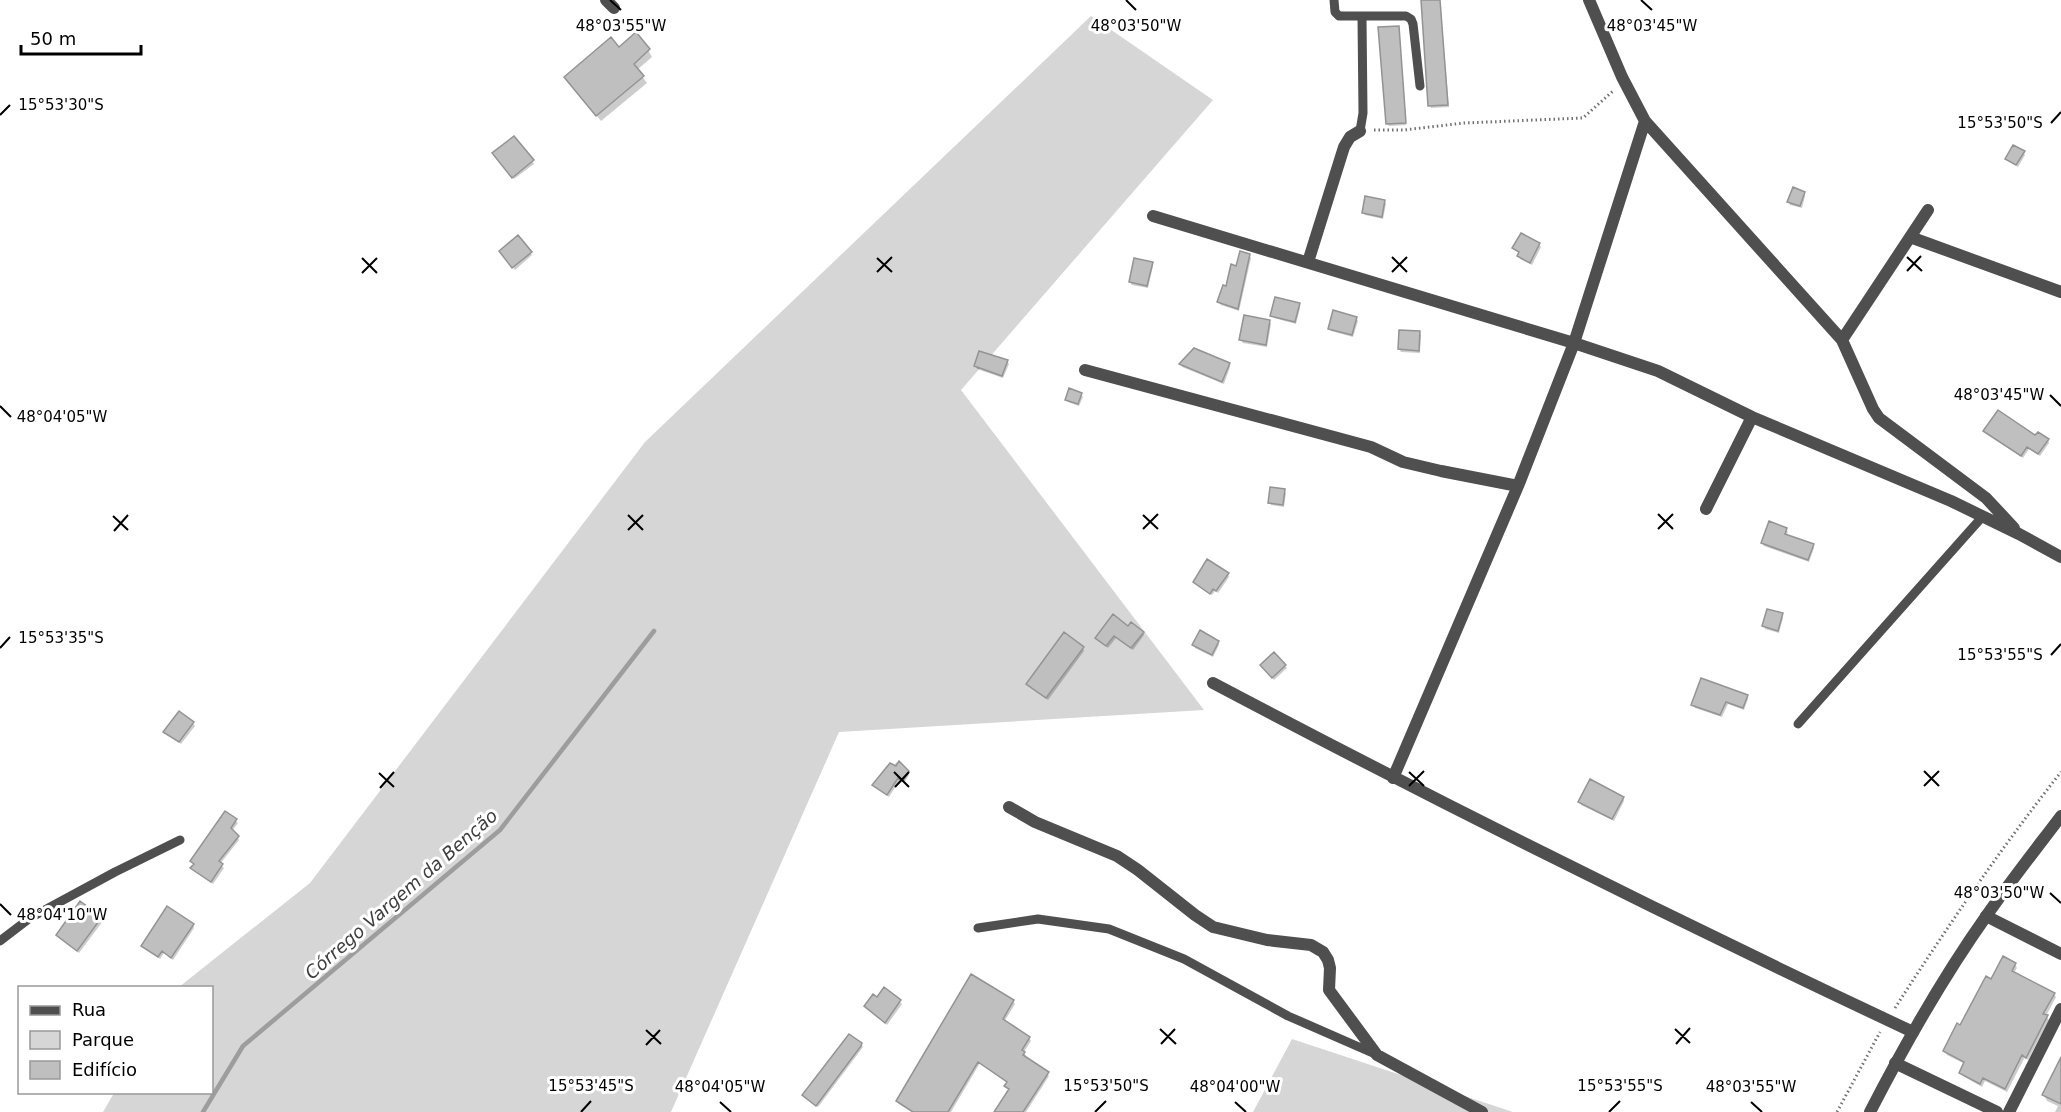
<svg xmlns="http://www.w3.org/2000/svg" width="2061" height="1112" font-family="'DejaVu Sans',sans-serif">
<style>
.green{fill:#d6d6d6}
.shadow{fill:#0003}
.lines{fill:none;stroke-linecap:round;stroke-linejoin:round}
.stream{stroke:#9d9d9d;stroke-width:4.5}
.building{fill:#bfbfbf;stroke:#939393;stroke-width:1.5}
.path{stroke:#717171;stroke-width:3;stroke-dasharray:1.5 3;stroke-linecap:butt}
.service{stroke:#4f4f4f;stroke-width:9}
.minor{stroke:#4f4f4f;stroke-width:12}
.tertiary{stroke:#4f4f4f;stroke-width:12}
.ticks{fill:none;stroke:#000;stroke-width:2}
.labels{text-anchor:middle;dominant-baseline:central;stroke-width:6;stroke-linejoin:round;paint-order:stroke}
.water-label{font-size:18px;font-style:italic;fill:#3e3e3e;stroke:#fff}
.ticks-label{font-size:15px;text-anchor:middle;fill:#000;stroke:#fff;stroke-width:6;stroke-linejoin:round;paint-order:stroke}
</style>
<rect width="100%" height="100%" fill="#fff"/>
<!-- green -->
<path class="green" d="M1091 16 1213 100 961 390 1204 710 839 732 671 1112H103L114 1093 212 1092V988L179 987 310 883 645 442Z
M1292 1039 1513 1112H1253Z"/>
<!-- shadow -->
<path class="shadow" d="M1423 0H1440L1449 107 1431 108 1430 105Z
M1398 28 1406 125 1389 126 1387 124Z
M618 49 648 50 652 57 637 70 647 83 601 121 565 77Z
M2023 152 2025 155 2018 167 2007 159Z
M496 156 532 161 534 164 514 179Z
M1804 193 1805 196 1802 208 1790 205 1789 202Z
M1384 201 1386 204 1383 219 1365 215 1363 213Z
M1539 244 1541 247 1532 265 1520 259V253L1514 248Z
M530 253 532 255 515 270 503 254Z
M1249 255 1251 258 1239 311 1221 305 1219 302 1237 268Z
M1152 263 1153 266 1148 288 1132 285 1130 282Z
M1299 305 1300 308 1296 324 1274 318 1272 316Z
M1356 318 1358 321 1353 337 1331 331 1330 328Z
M1269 321 1271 324 1267 347 1243 343 1241 340Z
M1419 332 1421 335 1420 353 1401 352 1399 349Z
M1007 361 1009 364 1003 378 977 369 976 366Z
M1181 364H1229L1230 367 1224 384 1182 367Z
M1081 394 1083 397 1079 406 1068 402 1067 400Z
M1985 431 2036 437 2048 440 2049 443 2040 456 2029 449 2023 458Z
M1284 491 1286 493 1284 507 1271 505 1270 502Z
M1786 529 1788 532 1786 536 1813 546 1814 548 1809 562 1764 546 1763 543Z
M1228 574 1229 577 1218 593 1215 591 1212 595 1195 582Z
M1782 615 1783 618 1779 633 1765 629 1764 626Z
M1128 628 1143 633 1144 635 1133 650 1116 638 1108 648 1097 638Z
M1218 642 1219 645 1213 657 1195 648 1194 645Z
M1083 648 1084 651 1048 700 1030 687 1028 684Z
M1285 666 1287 668 1274 680 1264 668Z
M1747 696 1748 699 1744 710 1728 704 1722 717 1695 708 1693 705Z
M193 723 195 726 181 744 165 732Z
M897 762 909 775 904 783 900 780 889 797 874 785Z
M1623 798 1624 801 1614 821 1581 805 1580 802Z
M225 813 238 823 232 831 239 840 220 864 224 868 213 884 194 871 192 868 194 865 191 861Z
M81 903 103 921 79 953 58 935Z
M193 925 194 928 173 960 164 953 160 959 142 946Z
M2015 964 2017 968 2014 973 2054 994 2056 997 2046 1016 2049 1020 2028 1060 2025 1057 2007 1092 1985 1081 1982 1087 1963 1076 1960 1073 1965 1064 1947 1055 1945 1051 1991 981Z
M885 989 902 1004 887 1025 866 1007 877 999Z
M1013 1001 1015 1004 1004 1022 1029 1038 1031 1041 1024 1052 1026 1056 1025 1058 1049 1076 1026 1112H997L1010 1090 1006 1086 1008 1083 980 1063 951 1112H912L899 1104 897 1101Z
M861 1044 863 1047 818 1107 806 1098 804 1095Z
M2061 1059V1112H2055L2058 1106 2047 1101 2044 1095Z"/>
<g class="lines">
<!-- stream -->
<path class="stream" d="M203 1112 243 1046 500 830 654 631"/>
</g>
<!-- building -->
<path class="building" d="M1421 0H1440L1448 105 1428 106Z
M1399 26 1406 123 1386 124 1378 27Z
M636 32 650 49 634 64 644 76 596 116 564 77 611 37 619 47Z
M514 136 534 160 512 178 492 153Z
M2013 145 2025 151 2016 165 2005 159Z
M1793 187 1805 192 1800 206 1787 202Z
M1365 196 1385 200 1382 217 1362 213Z
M1521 233 1540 243 1530 263 1517 256 1519 252 1512 248Z
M518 235 532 252 512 268 499 251Z
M1240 251 1250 254 1238 309 1217 302 1223 285 1226 286 1231 264 1236 266Z
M1134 258 1153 262 1147 286 1129 282Z
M1275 297 1300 303 1295 322 1270 316Z
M1333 310 1357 317 1352 335 1328 329Z
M1244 315 1270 320 1266 345 1239 340Z
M1399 330 1420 331 1419 351 1398 349Z
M1194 348 1230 363 1222 382 1179 364Z
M979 351 1008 360 1002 376 974 366Z
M1069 388 1082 393 1078 404 1065 400Z
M1998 410 2035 435 2038 432 2049 439 2038 454 2027 447 2021 456 1983 431Z
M1270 487 1285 489 1283 505 1268 503Z
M1769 521 1787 528 1785 534 1814 544 1808 560 1761 543Z
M1207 559 1229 573 1216 591 1213 589 1210 594 1193 582Z
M1767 609 1783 613 1778 631 1762 626Z
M1113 614 1128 626 1131 622 1144 632 1131 648 1114 636 1106 646 1095 638Z
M1200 630 1219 641 1212 655 1192 645Z
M1064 632 1084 647 1046 698 1026 684Z
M1274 652 1286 665 1272 678 1260 665Z
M1701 678 1748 695 1743 708 1726 702 1720 715 1691 705Z
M179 711 194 722 179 742 163 732Z
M899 761 909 771 903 781 898 778 887 795 872 785 890 763 896 766Z
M1590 779 1624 797 1612 819 1578 802Z
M225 811 237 819 231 828 239 836 219 861 223 864 211 882 190 868 194 864 190 861Z
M80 901 102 917 77 951 56 935Z
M167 906 194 924 171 958 162 951 158 957 141 946Z
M2003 956 2016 963 2012 971 2055 993 2043 1014 2048 1015 2026 1058 2022 1055 2005 1089 1983 1078 1980 1084 1959 1073 1964 1062 1943 1051 1957 1023 1960 1025 1986 976 1991 979Z
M971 974 1014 1000 1003 1019 1030 1037 1022 1050 1025 1052 1023 1055 1049 1072 1023 1112H994L1009 1089 1004 1086 1007 1082 978 1062 948 1112H913L896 1101Z
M884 987 901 1000 885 1023 864 1006 873 994 877 997Z
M849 1034 862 1043 861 1046 816 1106 802 1095Z
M2061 1057V1104L2042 1095Z"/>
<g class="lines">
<!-- path -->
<path class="path" d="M1374 130H1404L1464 123 1583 118 1614 90
M1895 1008C1947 927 2001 848 2061 772
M1837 1112 1880 1032"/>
<!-- service -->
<path class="service" d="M1334 0 1335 12 1339 16H1406L1411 19 1413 24 1420 86
M1360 131 1363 113 1362 17
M1798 724 1983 516
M978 928 1038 919 1109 929 1184 959 1288 1016 1375 1054
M0 941 30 918 115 872 180 840"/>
<!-- minor -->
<path class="minor" d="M606 0 614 8
M1589 0 1622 77 1645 121 1842 340 1873 409 1879 418 1986 498 2014 528
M1153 216 1574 343 1658 371 1752 417 1951 501 2019 534 2061 557
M1910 237 2061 292
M1308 262 1344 147 1350 137 1360 131
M1842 340 1928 210
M1085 370 1371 447 1403 462 1441 471 1518 486
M1706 509 1752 417
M1213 683C1444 805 1677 921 1913 1032
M1393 778 1518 486 1574 343 1645 121
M1009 807 1035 822 1117 856 1138 870 1195 915 1213 927 1267 940 1311 945 1323 952 1328 960 1330 968 1329 990 1377 1055 1482 1112
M1986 916 2061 954
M1895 1063 1997 1112
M2009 1112 2061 1009"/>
<!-- tertiary -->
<path class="tertiary" d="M1870 1112C1905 1044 1943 977 1987 915 2010 882 2036 849 2061 816"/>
</g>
<!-- ticks -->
<path class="ticks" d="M610 0 621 10M1126 0 1136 10M1641 0 1652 10M0 115 10 105M2051 123 2061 112M1392 257 1407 272M1907 257 1922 271M362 258 377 273M877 258 892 272M1907 271 1921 256M877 272 892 257M1392 272 1407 257M362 273 377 258M2050 395 2061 406M0 406 11 417M1658 514 1673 529M628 515 643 530M1143 515 1158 529M113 516 128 530M1143 529 1158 514M1658 529 1673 514M628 530 643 515M114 531 128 515M0 648 10 637M2051 655 2061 644M1924 771 1939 786M894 772 909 787M1409 772 1424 786M379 773 394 787M1409 786 1424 771M1924 786 1939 771M895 787 909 772M380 788 394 772M2050 893 2061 903M0 904 11 915M1160 1029 1176 1044M1675 1029 1690 1043M646 1030 661 1044M1161 1044 1175 1029M1676 1044 1690 1028M646 1045 660 1030M720 1102 731 1112M1235 1102 1246 1112M1751 1102 1762 1112M581 1112 591 1101M1095 1112 1106 1101M1609 1112 1620 1101"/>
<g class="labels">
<!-- water labels -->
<g class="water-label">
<text transform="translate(401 894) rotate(-41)">Córrego Vargem da Benção</text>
</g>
</g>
<g class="ticks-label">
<text x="621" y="31">48°03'55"W</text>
<text x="1136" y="31">48°03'50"W</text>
<text x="1652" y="31">48°03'45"W</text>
<text x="61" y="110">15°53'30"S</text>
<text x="2000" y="128">15°53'50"S</text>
<text x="1999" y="400">48°03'45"W</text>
<text x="62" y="422">48°04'05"W</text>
<text x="61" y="643">15°53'35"S</text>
<text x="2000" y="660">15°53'55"S</text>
<text x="1999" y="898">48°03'50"W</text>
<text x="62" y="920">48°04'10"W</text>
<text x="591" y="1091">15°53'45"S</text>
<text x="1106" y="1091">15°53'50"S</text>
<text x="1620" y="1091">15°53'55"S</text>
<text x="720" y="1092">48°04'05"W</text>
<text x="1235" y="1092">48°04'00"W</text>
<text x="1751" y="1092">48°03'55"W</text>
</g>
<!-- legend -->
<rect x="18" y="986" width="195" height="108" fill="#ffffff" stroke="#999999" stroke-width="1.5"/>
<rect x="30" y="1006" width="30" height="9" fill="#4f4f4f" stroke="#999999" stroke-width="1.5"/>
<text x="72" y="1016" font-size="18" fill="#000000">Rua</text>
<rect x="30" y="1031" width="30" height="18" fill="#d6d6d6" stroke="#999999" stroke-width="1.5"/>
<text x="72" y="1046" font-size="18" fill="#000000">Parque</text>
<rect x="30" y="1061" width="30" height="18" fill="#bfbfbf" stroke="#999999" stroke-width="1.5"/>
<text x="72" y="1076" font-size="18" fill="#000000">Edifício</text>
<!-- scale -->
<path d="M21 45v9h120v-9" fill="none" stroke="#000000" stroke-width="3"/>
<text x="30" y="45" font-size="18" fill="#000000" stroke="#ffffff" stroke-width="4.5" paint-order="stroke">50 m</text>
</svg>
